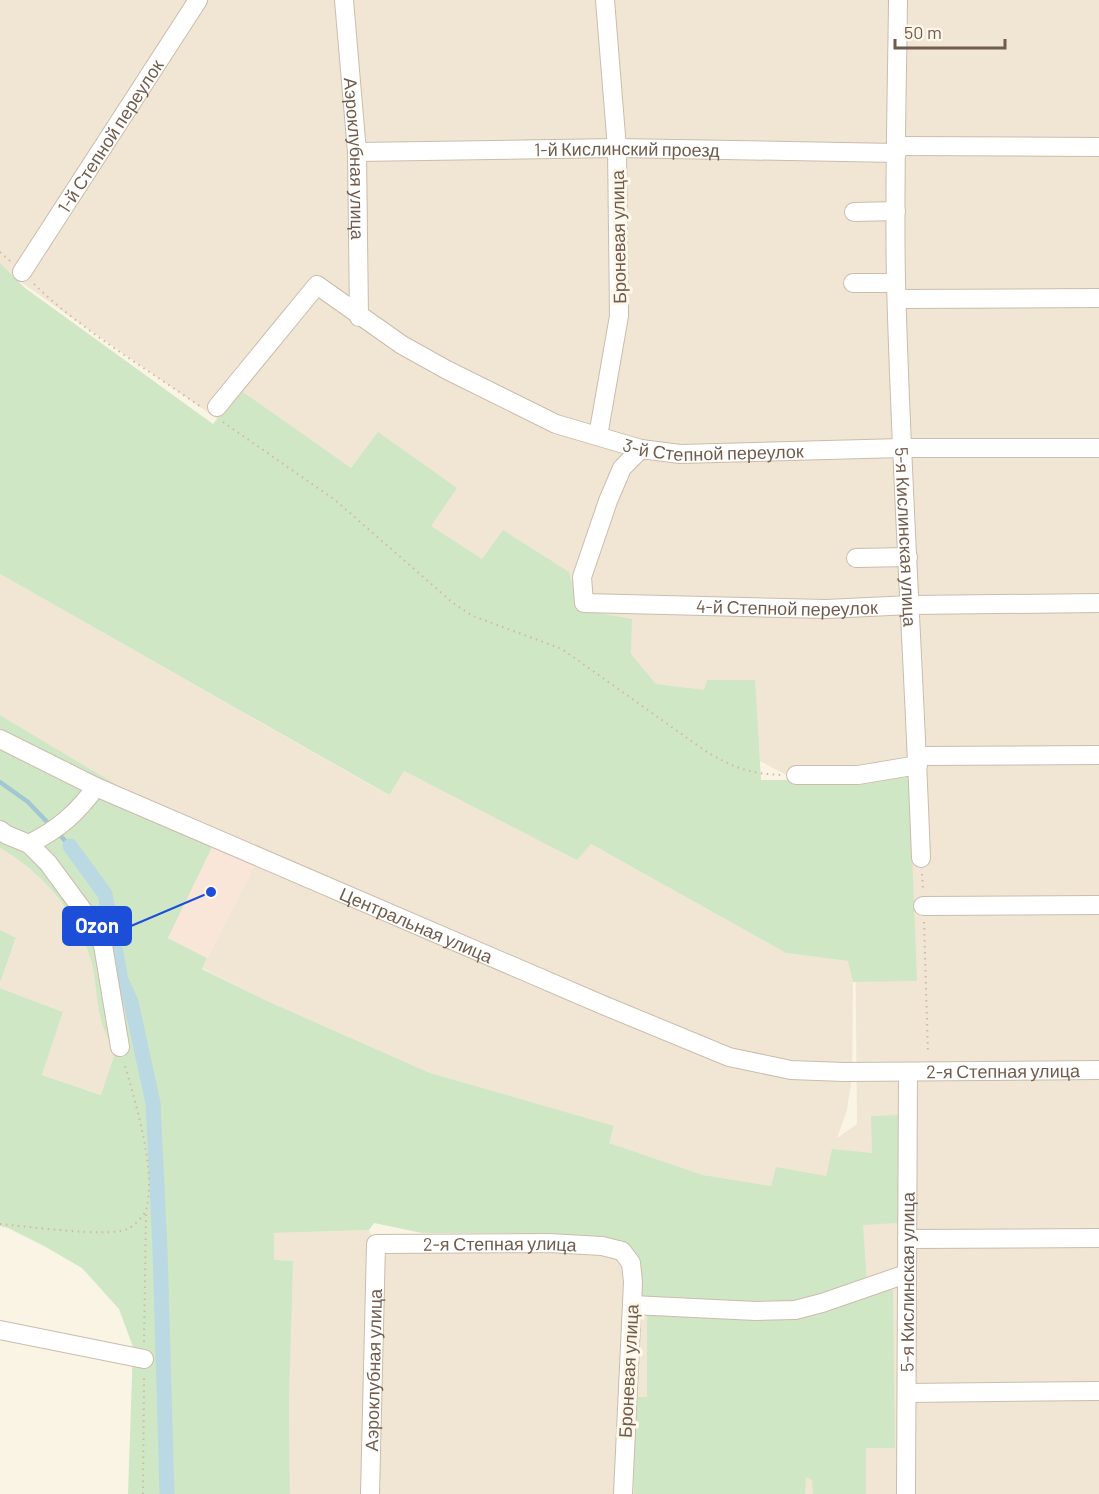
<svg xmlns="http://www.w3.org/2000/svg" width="1099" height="1494" font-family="Barlow,sans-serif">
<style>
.residential{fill:#f1e6d4}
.commercial{fill:#fae6d9}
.green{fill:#cfe7c5}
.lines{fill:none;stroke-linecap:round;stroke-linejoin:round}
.stream{stroke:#a2c7d3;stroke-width:4.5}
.canal{stroke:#bbd9e2;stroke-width:15}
.minor-casing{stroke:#cbbcac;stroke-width:20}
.path{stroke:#d2b9a2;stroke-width:2;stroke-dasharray:1.5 4.5;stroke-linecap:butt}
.minor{stroke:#fff;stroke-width:18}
.labels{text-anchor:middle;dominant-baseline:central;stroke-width:6;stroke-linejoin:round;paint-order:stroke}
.street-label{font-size:18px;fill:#715c4c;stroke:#fdf8eb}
.leader{fill:none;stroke:#1d4ed8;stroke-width:2}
.callout-dot{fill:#1d4ed8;stroke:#fdf8eb;stroke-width:2}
.callout{fill:#1d4ed8;stroke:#1d4ed8;stroke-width:2}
.callout-label{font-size:20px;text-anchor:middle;font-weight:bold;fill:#fff}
</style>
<rect width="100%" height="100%" fill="#faf4e5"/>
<!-- residential -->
<path class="residential" d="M0 0H1099V1494H290L289 1402 292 1261H274V1233L369 1230 376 1244 643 1235 765 1185 703 1175 608 1143 614 1127 430 1073 265 1000 202 968 261 852 132 794 0 715V574L388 795 404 771 577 859 591 844 786 953 849 961 853 982 852 1077 847 1110 837 1138 857 1124 854 810 573 664 405 550 15 278 0 265Z
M0 848 17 858 42 878 75 921 91 959 115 1053 102 1095 42 1075 63 1012 0 988V983L16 939 0 930Z"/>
<!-- commercial -->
<path class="commercial" d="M219 833 262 852 207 958 168 938Z"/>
<!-- green -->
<path class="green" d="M0 263 25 288 213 424 240 390 351 468 378 432 457 488 431 526 482 559 503 530 569 572 578 609 632 619 631 654 656 684 704 690 707 680H755L761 780H856L909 774 917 981 853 982 848 961 786 953 591 844 577 860 404 771 389 795 0 574Z
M0 715 132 794 219 833 168 938 207 958 202 969 265 1000 430 1073 614 1126 609 1143 703 1175 771 1186 776 1167 826 1176 832 1149 872 1153 871 1116 899 1115 902 1163 898 1223 863 1225 867 1282 780 1306 639 1300 637 1265 590 1241 518 1233H422L374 1223 369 1230 274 1233V1260L293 1261 289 1402 290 1494H128L133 1347 119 1309 82 1268 44 1246 8 1228 0 1226V988L63 1012 42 1075 101 1095 115 1053C110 1041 102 1028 100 1015 96 997 96 978 91 960 76 913 43 872 0 848Z
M0 930 16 938 0 983Z
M888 1286 893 1291 895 1448H866V1494H813L812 1480 806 1477 805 1494H634V1397H647V1311L754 1315Z"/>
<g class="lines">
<!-- stream -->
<path class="stream" d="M0 782 28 802 50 825
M58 833 70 846"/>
<!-- canal -->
<path class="canal" d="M70 846 105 894 121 980 131 1002 153 1103 160 1249 167 1494"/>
<defs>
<g id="minor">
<path id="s1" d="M344 0 357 152 359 317"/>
<path id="s2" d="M898 0C897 94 894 188 896 282 901 474 914 666 921 858"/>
<path d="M896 146 1099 147"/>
<path id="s3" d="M357 152 617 148 897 153"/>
<path d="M854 212 896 211"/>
<path id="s4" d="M22 272 198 0"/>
<path d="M853 283H896"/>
<path d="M897 299 1099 298"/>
<path id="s5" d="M217 407 317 285 402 345 447 370 556 424 641 449 680 454 902 448H1099"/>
<path d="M598 436 619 316 617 148 605 0"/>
<path id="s6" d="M641 449 622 468 608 501 582 577 584 603 826 609 911 605 1099 603"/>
<path d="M856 558 908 557"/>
<path id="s7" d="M0 739 96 787 603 1005 729 1057 791 1070 844 1072 1099 1070"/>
<path d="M917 756 1099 755"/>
<path d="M796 775H858L918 765"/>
<path d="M0 830 7 835 29 844 48 863 87 916 103 945 120 1047"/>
<path d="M29 844C59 829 77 813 96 787"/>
<path d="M923 906 1099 905"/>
<path d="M907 1239 1099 1238"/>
<path d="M632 1305 756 1311 795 1310 822 1303 906 1274"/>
<path d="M0 1330 144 1359"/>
<path d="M907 1393 1099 1391"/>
<path id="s8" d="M370 1494 376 1244 549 1243 602 1246 622 1251 631 1263 633 1282 623 1494"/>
<path id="s9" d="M906 1494 908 1072"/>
</g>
</defs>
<!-- minor casing -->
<use href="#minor" class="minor-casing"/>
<!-- path -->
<path class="path" d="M0 252 11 262
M34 284C81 330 147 369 201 407
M223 422 335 500 453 603 473 616 562 649 704 750C731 767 750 774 782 775
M922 874 923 889
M924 922 928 1054
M0 1224C26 1226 107 1238 127 1229 133 1227 144 1216 146 1210 157 1170 135 1102 124 1062
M144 1342 146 1213
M143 1494 144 1375"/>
<!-- minor -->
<use href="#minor" class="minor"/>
</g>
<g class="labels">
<!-- street labels -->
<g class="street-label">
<text stroke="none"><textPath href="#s4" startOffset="162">1-й Степной переулок</textPath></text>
<text stroke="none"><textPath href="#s3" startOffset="270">1-й Кислинский проезд</textPath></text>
<text stroke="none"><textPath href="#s1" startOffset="159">Аэроклубная улица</textPath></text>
<text transform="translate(618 237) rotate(-91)">Броневая улица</text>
<text stroke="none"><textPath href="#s5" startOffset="596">3-й Степной переулок</textPath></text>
<text stroke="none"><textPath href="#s2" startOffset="537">5-я Кислинская улица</textPath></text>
<text stroke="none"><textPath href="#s6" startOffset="372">4-й Степной переулок</textPath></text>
<text stroke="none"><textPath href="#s7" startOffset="456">Центральная улица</textPath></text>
<text stroke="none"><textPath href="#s7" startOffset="1071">2-я Степная улица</textPath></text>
<text stroke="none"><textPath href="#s8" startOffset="374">2-я Степная улица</textPath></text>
<text stroke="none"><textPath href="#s9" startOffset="212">5-я Кислинская улица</textPath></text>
<text stroke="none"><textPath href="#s8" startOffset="124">Аэроклубная улица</textPath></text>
<text transform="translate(628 1371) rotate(-87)">Броневая улица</text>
</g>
</g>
<!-- callouts -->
<path class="leader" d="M211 892L131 926"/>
<circle class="callout-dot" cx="211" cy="892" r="6"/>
<rect class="callout" x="63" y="907" width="68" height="38" rx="6"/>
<g class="callout-label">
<text x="97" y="933">Ozon</text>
</g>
<!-- scale -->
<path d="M895 39v9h110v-9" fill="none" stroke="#715c4c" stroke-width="3"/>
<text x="904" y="39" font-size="18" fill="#715c4c" stroke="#fdf8eb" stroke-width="4.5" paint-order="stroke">50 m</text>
</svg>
